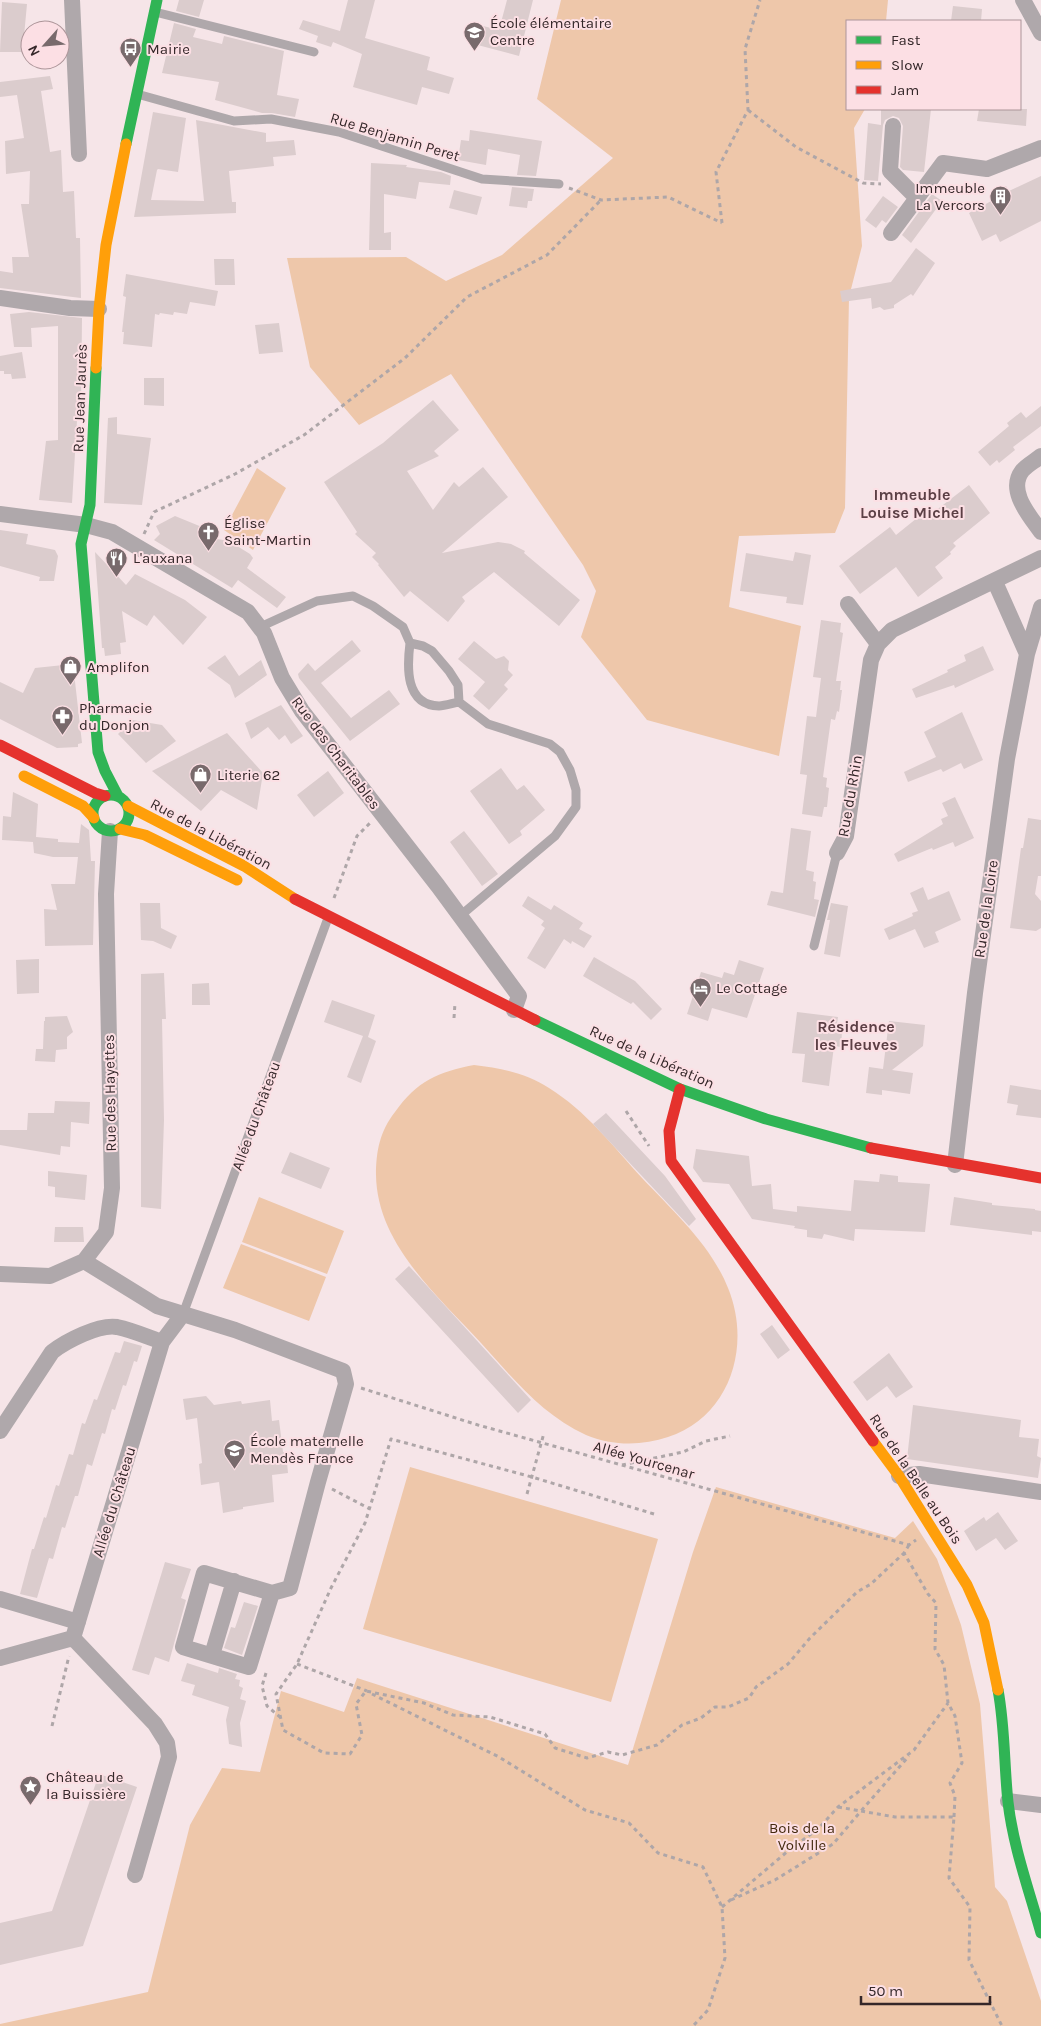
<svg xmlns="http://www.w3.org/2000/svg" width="1041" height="2026" font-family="Karla,sans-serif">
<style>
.green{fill:#eec7aa}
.building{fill:#dbcccd}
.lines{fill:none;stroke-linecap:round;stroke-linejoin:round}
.path{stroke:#aea6a8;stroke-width:3;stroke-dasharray:4 4;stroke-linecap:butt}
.lane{stroke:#afa8ab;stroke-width:9}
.street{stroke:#afa8ab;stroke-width:16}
.fast{stroke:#30b455;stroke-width:11}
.slow{stroke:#ff9f0a;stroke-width:11}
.jam{stroke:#e5322d;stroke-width:11}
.labels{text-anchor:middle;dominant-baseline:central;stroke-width:4;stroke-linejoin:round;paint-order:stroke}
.poi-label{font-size:15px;fill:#342729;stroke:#fcdfe4;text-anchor:start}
.street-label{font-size:15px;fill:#342729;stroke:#fcdfe4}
.park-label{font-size:15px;fill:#442a0f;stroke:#fcdfe4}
.neighbourhood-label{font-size:16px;font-weight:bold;fill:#5c3f45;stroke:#fcdfe4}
</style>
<rect width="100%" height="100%" fill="#f6e5e8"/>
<!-- green -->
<path class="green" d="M561 0H888L886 21H847V109H865L854 128 862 246 849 297 845 508 835 533 739 536 729 607 801 626 779 756 647 720 581 637 596 591 583 565 451 374 359 425 310 367 287 258 406 257 446 281 502 255 613 158 537 99Z
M257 468 286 488 253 550 224 530Z
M474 1065C501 1068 526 1073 549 1088 586 1111 613 1146 642 1178 673 1211 711 1245 728 1288 752 1346 730 1417 668 1437 642 1446 612 1446 586 1435 542 1415 512 1377 481 1343 437 1295 377 1244 376 1175 376 1151 380 1131 395 1112 417 1081 438 1072 474 1065Z
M259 1197 344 1231 327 1274 242 1242Z
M241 1244 326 1277 309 1321 223 1288Z
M410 1467 658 1539 611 1702 363 1629Z
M716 1487 895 1538 913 1521 937 1559 961 1625 980 1704 995 1887 1007 1901 1041 2001V2026H0V2024L148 1992 190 1825 222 1768 260 1772 281 1691 344 1712 357 1678 628 1765 693 1552Z"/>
<!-- building -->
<path class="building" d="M179 0H204L199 17 176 11Z
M348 0H375L365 38 430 57 427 70 454 78 449 94 422 87 417 105 353 87 362 54 333 42 331 47 316 42 318 36 299 29 303 20 340 31Z
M507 0H533L519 56 470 43 475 24 499 30Z
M2 2 27 4 24 36H30V52H0Z
M953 6 982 9 981 21H951Z
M174 23 196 29 193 37 222 44 224 36 284 51 277 95 299 99 295 117 272 113H262L215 100 219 82 162 73Z
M50 76 53 89 41 91 50 152 61 150 63 192 74 191 76 238H80L81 298 0 288V271L13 273 12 257H29L21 204H29L30 171 6 174 5 141 24 138 17 95 0 97V82Z
M881 109H931L924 172 903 170 900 167 903 126 899 118 893 116 885 120 883 125 878 181 864 180 868 123 881 125Z
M979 109H1027L1026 126 977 121Z
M153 112 186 118 178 172 158 169 157 170 151 200 204 201 196 120 266 133V142L294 140 296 155 273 157 274 166 229 171 232 202H236V213L134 217Z
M470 130 542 141 536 176 517 175 520 155 488 149 486 165 458 160 461 140 469 141Z
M371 163 407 165 406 167 441 172 451 176 450 185 419 182 416 199 384 194V233L391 232V250H369Z
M1041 176V221L1000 242 996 234 982 241 969 213 995 199 992 192 1006 186 1009 191Z
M512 187 534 189 532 201H528L527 208 509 206Z
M454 190 482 197 477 215 449 208Z
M932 194 942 201 911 243 902 235Z
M883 196 898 207 886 223 882 220 876 228 865 220Z
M916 248 935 263 913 296 911 294 894 305V308L884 310 880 307 872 309 871 298 842 302 840 291 891 282Z
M214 259H234L235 285H215Z
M126 274 218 291 215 306 190 302 187 314 174 312 173 315 160 313 159 315 155 314 152 347 123 344 124 332H122L126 297 123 296Z
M29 312 82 318 81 405 78 404 72 503 39 500 46 441 58 440V326L31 328 32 347H14L10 314Z
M279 323 283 352 259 354 255 325Z
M22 352 26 378 12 379 11 374H4V371H0V356Z
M144 378H164V406L144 405Z
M433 400 459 430 434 451 439 456 407 471 433 510 454 482 459 487 483 467 508 497 442 553 498 542 511 544 525 551 524 553 580 600 559 626 494 572 462 597 465 601 448 622 410 591 404 597 378 565 379 564 372 557 376 553 355 534 357 532 324 482 383 443Z
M1041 406V426L1013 447 1015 450 999 463 997 460 990 466 978 452 1009 426 1007 423 1021 412 1026 418Z
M117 417V434L151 438 142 505 104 503 108 418Z
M969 485 990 513 953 543 956 546 950 552 951 554 935 567 943 578 918 597 896 567 860 594 839 566 890 527 896 535 922 514 926 518Z
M175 516 219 534 217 539 229 541 250 554 253 558 247 568 286 597 277 608 238 580 232 588 154 540 160 534 156 526Z
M0 530 28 534 26 544 55 550 58 556 54 581H39L40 577 0 566Z
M95 552 126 585 135 574 185 600 207 617 183 645 154 615 147 626 122 611 126 642 120 643 121 654 105 656 104 648H102Z
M795 552 811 555 803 605 786 603 787 597 740 591 746 553 793 561Z
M821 620 841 623 840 632 843 633 836 681H841L840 690H842L839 712 837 711 835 720 831 719 823 777 827 778 826 787 829 788 827 807H824L822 817 802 814 807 775 800 774 807 716 816 717 821 678 813 677Z
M352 640 361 651 321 683 351 718 389 690 400 704 350 741 299 678 298 674 308 663 315 671Z
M474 641 496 659 504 656 509 661 508 670 513 675 504 685 508 689 489 710 473 696 485 682 458 659Z
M983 646 994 670 955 688 954 685 916 698 912 689 948 672 947 670 966 661 964 655Z
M225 655 239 676 261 660 267 675 235 698 230 685 207 668Z
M73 664 82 743 78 744V747L57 748 0 719V682L23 693 35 668Z
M281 705 303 736 291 744 285 735 279 740 268 727 251 739 245 723Z
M962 712 983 760 964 769 961 763 943 772 941 769 908 782 904 772 936 757 924 732Z
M132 720 162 725 176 741 146 763 118 734Z
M227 733 263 773 257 810 221 790 201 811 152 771Z
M501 768 517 790 524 785 545 810 520 831 522 835 509 844 470 791Z
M328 771 344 793 314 817 297 795Z
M13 792 38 804 36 837 58 839V842L79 843 81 824 89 830 91 861H95L93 945 45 946 44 909 57 910 51 884H75L78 857H53L34 853 33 842 2 840 3 816 11 817Z
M955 797 974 838 955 847 953 842 933 850 932 848 898 862 894 854 943 824 941 819 948 816 942 803Z
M1028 818 1041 820V876H1038L1035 894 1041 901V928L1036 931 1010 928 1021 848H1023Z
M791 828 811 831 806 870 814 872 813 881 816 882 814 899 819 900 815 917 767 905 771 891 783 893Z
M464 831 498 874 482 886 450 842Z
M923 887 928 900 949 891 961 920 935 932 939 942 924 948 915 929 889 940 884 929 913 916 912 913 918 911 910 893Z
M528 896 551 910 554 905 583 923 579 929 592 936 584 948 572 941 571 944 564 939 545 969 527 958 545 928 541 925 544 921 522 906Z
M140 903H160L161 928 177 936 171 949 153 941 141 940Z
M831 903 848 906 840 957 824 954 830 920H827Z
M594 957 635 981 662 1009 651 1020 633 1002 631 1004 583 976Z
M39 959V993L17 994 16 960Z
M739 960 764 968 747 1018 712 1008 708 1021 687 1014 701 972 722 978 724 972 734 975Z
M164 973 166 1019H162L164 1120 161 1209 141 1207V974Z
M209 983 210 1005H192V984Z
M332 1000 375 1015 368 1037 376 1041 361 1083 347 1077 363 1036 324 1022Z
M797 1012 838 1017 836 1030 842 1031 841 1047 834 1046 829 1086 802 1082 805 1054 792 1053Z
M67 1016 73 1032 67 1037V1049L56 1050 55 1062 35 1061 36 1049H43L44 1021H45V1017Z
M889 1021 925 1025 923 1046 892 1070 913 1073 910 1094 882 1090V1095L866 1093 869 1067 883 1069Z
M1010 1085 1041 1090V1118L1016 1115 1018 1105 1007 1103Z
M55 1101 90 1102 89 1124 71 1122 70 1147 61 1146 60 1155 0 1145V1130H27L28 1113H54Z
M606 1113 665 1176 696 1219 689 1226 593 1124Z
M696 1149 749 1156 752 1186 771 1184 773 1209 797 1212V1206L851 1211 854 1180 879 1182 880 1174 898 1176V1182L930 1184 925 1232 855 1229 854 1241 824 1234 822 1239 807 1237V1230L794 1228 795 1226 752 1219 729 1184 703 1182 693 1168Z
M290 1152 330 1168 321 1189 281 1173Z
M48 1171 87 1175 85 1200 55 1197V1187L48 1186Z
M954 1197 992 1203V1205L1035 1209V1210L1041 1211V1232L1032 1231V1235L950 1225Z
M55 1227H83L84 1242H54Z
M409 1266 531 1400 518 1413 395 1279Z
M772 1325 790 1350 778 1359 760 1334Z
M124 1341 142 1346 137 1362 134 1361 126 1386 123 1385 115 1410 112 1409 105 1434 102 1433 92 1466 87 1464 78 1496H75L65 1528 62 1527 53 1559 49 1558 37 1598 20 1594 32 1549H34L44 1517 46 1518 56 1485 59 1486 69 1454 73 1455 82 1423 85 1424 94 1399 97 1400 115 1352 120 1353Z
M889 1353 913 1387 896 1398 887 1386 867 1401 853 1382Z
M206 1396 214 1405 241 1401 242 1404 270 1400 272 1421 279 1420 283 1452H286L288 1473 272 1475 274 1502 243 1507V1509L223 1513 219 1482 201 1485 199 1464 202 1463 197 1418 186 1420 183 1399Z
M913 1405 1021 1420 1019 1437 1039 1439 1037 1456 1041 1458 1038 1478 907 1459Z
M998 1512 1018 1541 1005 1550 996 1538 976 1551 964 1531 984 1517 986 1521Z
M165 1562 191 1569 181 1598 186 1600 169 1662 155 1657 149 1675 132 1670Z
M244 1602 258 1606 242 1655 224 1648 231 1627 235 1628Z
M187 1663 218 1673 219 1668 237 1674 235 1679 240 1680 239 1686 243 1688 240 1699 246 1701 240 1723 242 1747 229 1744 226 1720 229 1707 192 1695 195 1685 181 1681Z
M99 1774 137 1787 83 1946 0 1965V1923L52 1911Z"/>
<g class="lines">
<!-- path -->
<path class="path" d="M748 110 796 147 863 183 881 184
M569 188 601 200 668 197 722 223
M722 223 716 172 748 110 745 49 760 0
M144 534 154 512 235 474 304 435 405 358 467 297 547 255 601 200
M334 898 357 836 370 823
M454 1018 455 1003
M626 1111 649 1146
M361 1388 478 1425 909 1545 916 1540
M622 1465 683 1452 706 1441 730 1436
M332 1489 370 1509
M527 1494 544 1433
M654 1514 532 1477 391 1439 365 1523 331 1588 297 1664 276 1694 283 1730 324 1753 350 1754 362 1735 356 1704 366 1691 424 1703 453 1715 490 1717 545 1734 555 1748 587 1758 608 1752 622 1755 657 1745 682 1725 701 1718 715 1707H728L749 1698 756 1687 788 1664 810 1638 857 1592 871 1584 904 1553
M909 1545 904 1553 928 1594 936 1603 935 1649 944 1665 948 1703 955 1716 962 1763 950 1783 955 1796 954 1817
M297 1664 367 1691
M266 1673 262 1686 267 1706 280 1717
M372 1694 499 1757 585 1810 629 1823 658 1853 703 1867 722 1907 725 1958 708 2010 693 2026
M52 1726 69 1656
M838 1807 861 1811 909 1756
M731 1900 775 1880 833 1844 861 1811 895 1817H954L949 1878 970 1907 969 1960 1002 2026
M722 1907 788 1851 819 1828 838 1807 914 1750 948 1703"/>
<!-- lane -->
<path class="lane" d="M155 12 314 52
M137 94 234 121 271 119 339 132 482 179 559 184
M260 627 317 601 353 596 373 606 403 627 410 643 423 646 432 651 449 671 458 685 459 702 488 724 550 744 560 752 570 770 576 790V807L555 836 460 916
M410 643C407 667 405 705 439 706 445 706 453 703 459 702
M814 946 837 853
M183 1314 328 918"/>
<!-- street -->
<path class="street" d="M72 0 79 154
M1023 0 1041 33
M893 126 890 171 917 198
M891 233 943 163 987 169 1041 148
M0 298 70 308 99 309
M1041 456C1035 461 1027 465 1022 471 1007 491 1030 516 1041 532
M0 514 86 525 112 532 248 612 264 633 282 678 302 711 438 886 519 996 514 1010
M995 582 1027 654
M848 604 878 644
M837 853 846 836 871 660 878 644 892 630 1041 558
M955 1165 975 993 1007 759 1027 654 1041 607
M0 1274 50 1276 84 1261 106 1232 112 1188 106 894 110 831
M183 1314 235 1330 343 1371 346 1384 318 1482 290 1588 272 1593 204 1573 183 1647 249 1667 272 1593
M0 1431 52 1352C66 1341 99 1324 117 1327 132 1330 148 1337 162 1342
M899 1476 919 1474 1041 1492
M0 1599 78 1622
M73 1638 155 1724 167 1743 169 1757 135 1875
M212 1655 234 1581
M0 1658 73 1638 162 1342 183 1314 157 1306 84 1261
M1008 1801 1041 1805"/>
<!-- fast -->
<path class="fast" d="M126 144 157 0
M96 368 90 505 81 544 98 752 105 771 118 796
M93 813a18 18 0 1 1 36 0a18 18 0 1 1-36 0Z
M535 1020 680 1089 766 1119 871 1148
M998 1690C1005 1727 1004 1765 1008 1802 1013 1846 1029 1890 1041 1933"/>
<!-- slow -->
<path class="slow" d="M96 368 99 309 106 245 126 144
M24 776 83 806 94 818
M128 806 244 866 295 899
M120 829 145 835 237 880
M873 1441 899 1476 967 1585 984 1623 998 1690"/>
<!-- jam -->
<path class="jam" d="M0 745 95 793 105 796
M295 899 535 1020
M680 1089 669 1131 671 1161 873 1441
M871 1148 1041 1178"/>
</g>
<!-- icons -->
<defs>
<symbol id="school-pin" viewBox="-11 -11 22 30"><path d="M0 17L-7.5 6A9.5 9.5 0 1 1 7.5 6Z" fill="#786a6c" stroke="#fcdfe4"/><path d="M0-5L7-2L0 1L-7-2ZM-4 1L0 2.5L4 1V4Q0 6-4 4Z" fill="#fff"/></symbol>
<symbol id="bus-pin" viewBox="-11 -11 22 30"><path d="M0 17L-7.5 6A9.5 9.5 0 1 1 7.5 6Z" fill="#786a6c" stroke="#fcdfe4"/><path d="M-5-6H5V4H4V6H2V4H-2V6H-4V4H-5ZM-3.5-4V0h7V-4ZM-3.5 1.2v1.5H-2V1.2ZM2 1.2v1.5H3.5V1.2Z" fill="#fff"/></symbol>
<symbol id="building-pin" viewBox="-11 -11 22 30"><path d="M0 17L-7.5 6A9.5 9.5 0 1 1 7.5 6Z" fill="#786a6c" stroke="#fcdfe4"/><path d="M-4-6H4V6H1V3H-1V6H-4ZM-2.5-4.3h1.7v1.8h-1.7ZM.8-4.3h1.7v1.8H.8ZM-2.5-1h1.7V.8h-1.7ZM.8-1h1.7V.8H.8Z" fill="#fff"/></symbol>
<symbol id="church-pin" viewBox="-11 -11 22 30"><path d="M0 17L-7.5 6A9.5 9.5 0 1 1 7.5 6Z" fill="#786a6c" stroke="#fcdfe4"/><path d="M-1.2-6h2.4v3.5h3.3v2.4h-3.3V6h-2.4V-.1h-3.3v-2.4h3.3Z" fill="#fff"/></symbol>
<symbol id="restaurant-pin" viewBox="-11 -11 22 30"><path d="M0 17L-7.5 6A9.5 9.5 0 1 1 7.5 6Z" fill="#786a6c" stroke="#fcdfe4"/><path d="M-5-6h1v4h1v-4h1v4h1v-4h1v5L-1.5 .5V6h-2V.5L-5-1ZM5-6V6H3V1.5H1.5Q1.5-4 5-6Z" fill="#fff"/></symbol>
<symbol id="shop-pin" viewBox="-11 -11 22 30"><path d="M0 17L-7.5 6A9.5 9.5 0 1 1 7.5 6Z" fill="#786a6c" stroke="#fcdfe4"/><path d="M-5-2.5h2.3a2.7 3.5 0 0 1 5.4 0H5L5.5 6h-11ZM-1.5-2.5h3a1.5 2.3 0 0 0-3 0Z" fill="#fff"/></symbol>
<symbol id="pharmacy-pin" viewBox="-11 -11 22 30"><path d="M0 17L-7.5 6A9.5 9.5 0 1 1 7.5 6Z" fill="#786a6c" stroke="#fcdfe4"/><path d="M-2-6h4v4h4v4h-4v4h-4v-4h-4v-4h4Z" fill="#fff"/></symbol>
<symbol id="hotel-pin" viewBox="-11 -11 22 30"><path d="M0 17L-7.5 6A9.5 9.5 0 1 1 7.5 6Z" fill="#786a6c" stroke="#fcdfe4"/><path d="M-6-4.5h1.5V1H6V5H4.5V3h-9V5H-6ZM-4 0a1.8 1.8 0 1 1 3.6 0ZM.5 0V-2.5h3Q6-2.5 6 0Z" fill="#fff"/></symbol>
<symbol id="sight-pin" viewBox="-11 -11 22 30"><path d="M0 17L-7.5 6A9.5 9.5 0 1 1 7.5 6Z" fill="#786a6c" stroke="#fcdfe4"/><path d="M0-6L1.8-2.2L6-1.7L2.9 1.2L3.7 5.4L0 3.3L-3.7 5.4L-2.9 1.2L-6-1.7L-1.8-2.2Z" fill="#fff"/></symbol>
</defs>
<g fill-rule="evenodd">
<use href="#school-pin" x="462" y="20" width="25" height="34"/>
<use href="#bus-pin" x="118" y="36" width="25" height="34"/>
<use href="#building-pin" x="988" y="184" width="25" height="34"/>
<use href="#church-pin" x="196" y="520" width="25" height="34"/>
<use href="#restaurant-pin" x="104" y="546" width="25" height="34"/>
<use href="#shop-pin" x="58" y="654" width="25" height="34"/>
<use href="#pharmacy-pin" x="50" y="704" width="25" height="34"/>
<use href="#shop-pin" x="188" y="762" width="25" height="34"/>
<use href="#hotel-pin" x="688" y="976" width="25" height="34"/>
<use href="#school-pin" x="222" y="1438" width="25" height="34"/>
<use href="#sight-pin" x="18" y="1774" width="25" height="34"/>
</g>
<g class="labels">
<!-- poi labels -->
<g class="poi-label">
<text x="490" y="23">École élémentaire<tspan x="490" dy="17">Centre</tspan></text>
<text x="147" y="49">Mairie</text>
<text x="985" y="188" text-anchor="end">Immeuble<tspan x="985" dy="17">La Vercors</tspan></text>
<text x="224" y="523">Église<tspan x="224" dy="17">Saint-Martin</tspan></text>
<text x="133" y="558">L'auxana</text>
<text x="87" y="667">Amplifon</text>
<text x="79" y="708">Pharmacie<tspan x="79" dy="17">du Donjon</tspan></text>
<text x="217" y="775">Literie 62</text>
<text x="716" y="988">Le Cottage</text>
<text x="250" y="1441">École maternelle<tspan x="250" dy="17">Mendès France</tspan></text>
<text x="46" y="1777">Château de<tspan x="46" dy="17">la Buissière</tspan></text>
</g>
<!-- street labels -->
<g class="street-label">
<text transform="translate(395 137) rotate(17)">Rue Benjamin Peret</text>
<text transform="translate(80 398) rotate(-88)">Rue Jean Jaurès</text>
<text transform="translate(336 753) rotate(53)">Rue des Charitables</text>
<text transform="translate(850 796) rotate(-80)">Rue du Rhin</text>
<text transform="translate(211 834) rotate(28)">Rue de la Libération</text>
<text transform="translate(986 909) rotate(-82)">Rue de la Loire</text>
<text transform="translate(652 1057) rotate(24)">Rue de la Libération</text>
<text transform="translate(110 1093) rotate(-91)">Rue des Hayettes</text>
<text transform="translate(256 1116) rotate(-70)">Allée du Château</text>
<text transform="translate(644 1460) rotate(16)">Allée Yourcenar</text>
<text transform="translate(916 1479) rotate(56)">Rue de la Belle au Bois</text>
<text transform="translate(114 1502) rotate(-73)">Allée du Château</text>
</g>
<!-- park labels -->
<g class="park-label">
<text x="802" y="1828">Bois de la<tspan x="802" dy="17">Volville</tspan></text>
</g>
<!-- neighbourhood labels -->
<g class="neighbourhood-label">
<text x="912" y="494">Immeuble<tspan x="912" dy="18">Louise Michel</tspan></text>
<text x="856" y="1026">Résidence<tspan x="856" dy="18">les Fleuves</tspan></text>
</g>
</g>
<!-- legend -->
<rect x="846" y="20" width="175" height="90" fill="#fcdfe4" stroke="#ac9599"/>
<rect x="856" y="36" width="25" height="8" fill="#30b455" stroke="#ac9599"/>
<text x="891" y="45" font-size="15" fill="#342729">Fast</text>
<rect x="856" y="61" width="25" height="8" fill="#ff9f0a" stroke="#ac9599"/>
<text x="891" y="70" font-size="15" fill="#342729">Slow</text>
<rect x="856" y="86" width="25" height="8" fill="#e5322d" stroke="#ac9599"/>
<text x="891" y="95" font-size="15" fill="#342729">Jam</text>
<!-- north arrow -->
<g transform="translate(45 45) rotate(243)"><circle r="24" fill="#fcdfe4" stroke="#ac9599"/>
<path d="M0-4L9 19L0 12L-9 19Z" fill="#786a6c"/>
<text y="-8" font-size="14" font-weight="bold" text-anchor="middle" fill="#342729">N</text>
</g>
<!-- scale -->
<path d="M861 1996v8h129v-8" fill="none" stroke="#342729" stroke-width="2.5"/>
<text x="868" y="1996" font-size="15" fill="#342729" stroke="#fcdfe4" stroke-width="4" paint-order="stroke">50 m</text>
</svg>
